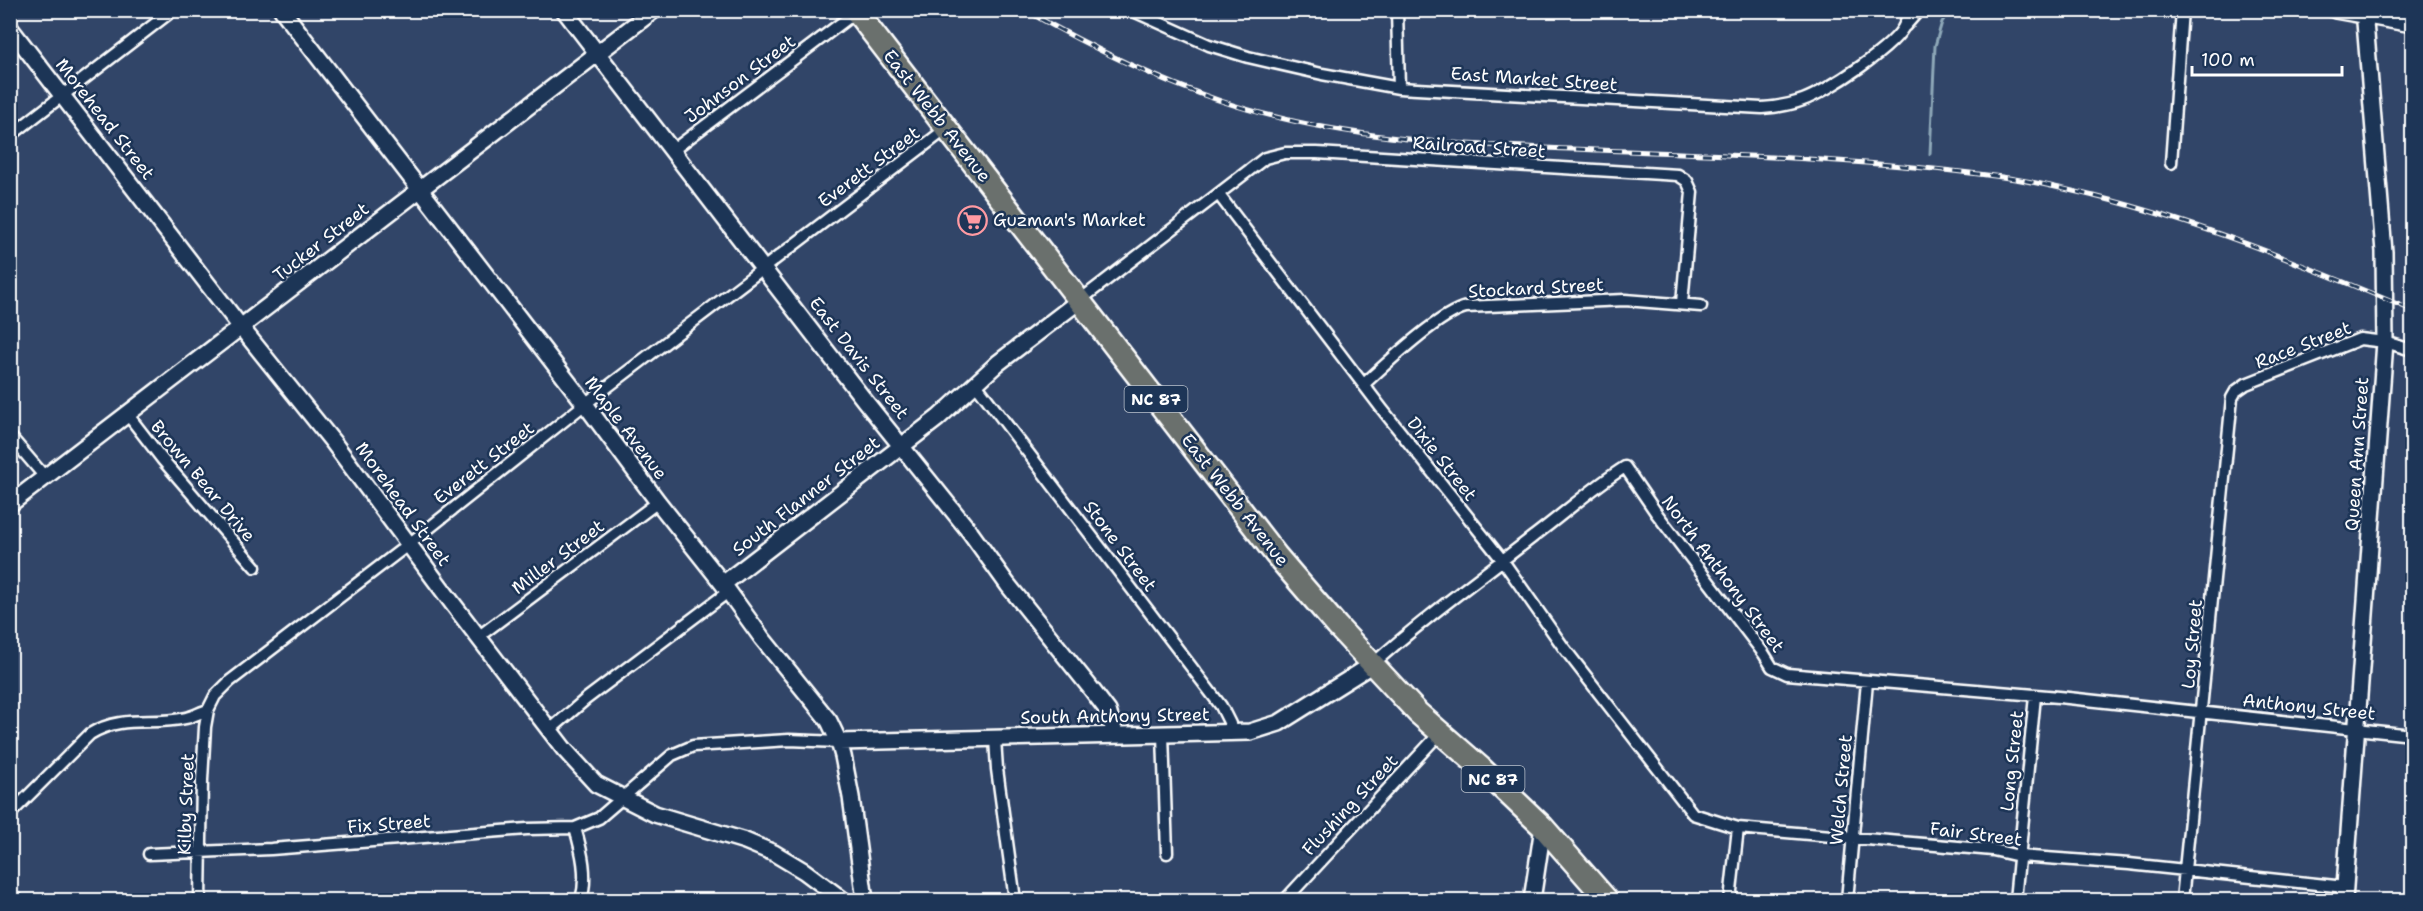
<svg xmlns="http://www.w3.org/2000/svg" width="2423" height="911" font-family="'Shantell Sans',sans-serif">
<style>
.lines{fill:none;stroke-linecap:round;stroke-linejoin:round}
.stream{stroke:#8ea8b8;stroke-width:3}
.street-casing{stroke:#fff;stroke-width:15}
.secondary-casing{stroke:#fff;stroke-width:20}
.highway-casing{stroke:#fff;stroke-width:26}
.street{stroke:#1d3557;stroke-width:10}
.secondary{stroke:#1d3557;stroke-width:15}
.highway{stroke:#6a706d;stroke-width:21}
.rail-casing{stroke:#fff;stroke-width:5}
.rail{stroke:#1d3557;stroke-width:3;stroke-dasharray:9;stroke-linecap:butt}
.labels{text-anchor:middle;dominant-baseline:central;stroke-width:5;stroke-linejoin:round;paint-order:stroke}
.shield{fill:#1d3557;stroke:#bbc2cd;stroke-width:1.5}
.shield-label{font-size:16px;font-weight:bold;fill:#fff}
.street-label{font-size:18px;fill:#fff;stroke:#1d3557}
.poi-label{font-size:18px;fill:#fff;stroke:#1d3557;text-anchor:start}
</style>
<rect width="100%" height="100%" fill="#314568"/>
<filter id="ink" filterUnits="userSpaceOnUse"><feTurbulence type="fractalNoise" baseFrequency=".0167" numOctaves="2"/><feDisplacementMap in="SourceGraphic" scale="12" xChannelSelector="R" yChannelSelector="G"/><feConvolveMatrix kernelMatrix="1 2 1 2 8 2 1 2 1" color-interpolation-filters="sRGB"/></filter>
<g filter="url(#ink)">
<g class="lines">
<!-- stream -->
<path class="stream" d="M1930 154 1935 46 1942 22 1950 10"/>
<defs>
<path id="street" d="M1131 10 1209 45 1248 57 1322 74 1399 88 1762 108C1776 107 1790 105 1803 100 1826 92 1897 46 1905 24 1907 20 1907 15 1908 10
M1397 10 1399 88
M1905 26 1919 10
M10 136 173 10
M673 150 856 12
M2171 163 2182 10
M1219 195 1382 409 1503 561 1564 648 1693 814 1738 828 1993 850 2019 856 2129 864 2345 887
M1079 301 1265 158 1285 153H1317L1678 175 1687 181 1692 192 1682 303
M975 383 1221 706 1230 724V733
M1364 384C1386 364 1438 314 1466 307L1625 300 1701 306
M128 415 162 459 255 567
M10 436 45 477
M478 637 658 502
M1373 664C1424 618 1480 578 1534 536 1565 513 1593 487 1625 467L1657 514 1764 654 1772 667 1787 674 2059 697 2412 735
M550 730 586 699 728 592
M1163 734 1167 853
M995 739 997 769 1015 900
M10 814 90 734C123 714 151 726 186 718 194 716 201 712 208 710L215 696 230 681 409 544 585 404 946 129
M575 828C582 852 588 876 581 900
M149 854 271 849 527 829 575 828 599 818 672 755 693 746 789 740 839 742
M10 896 18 900
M200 900 202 780 205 727 208 710
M1285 900 1440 733
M1730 900 1738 828
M1847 900 1867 682
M2015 900 2035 696
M2182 900 2232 398 2236 391 2246 384 2360 339 2385 342 2412 350"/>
<path id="secondary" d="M282 10 585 404 658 502 723 584 762 638 829 721 839 742 843 756 851 797 865 900
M564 10 865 401 970 532 1008 585 1089 686 1108 711 1115 734
M2335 10 2412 24
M10 28 240 326 333 442 453 604 564 749 596 784 655 814 745 841 774 853 804 871 843 900
M10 504 654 10
M723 584 938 418 998 363 1079 301
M839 742 1250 732 1279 723 1373 664
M1532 900 1543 827
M2344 900 2385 342 2384 252 2364 10"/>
<path id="highway" d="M855 10 1276 555 1337 626 1418 713 1481 768 1543 827 1607 900"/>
</defs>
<!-- street casing -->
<use href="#street" class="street-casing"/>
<!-- secondary casing -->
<use href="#secondary" class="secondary-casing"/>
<!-- highway casing -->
<use href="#highway" class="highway-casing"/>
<!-- street -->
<use href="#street" class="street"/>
<!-- secondary -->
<use href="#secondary" class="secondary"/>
<!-- highway -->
<use href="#highway" class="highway"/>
<defs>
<path id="rail" d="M1025 10C1088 46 1152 78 1221 101 1342 142 1472 145 1599 150 1733 155 1869 159 2002 177 2033 181 2064 189 2094 196 2204 223 2308 267 2412 310"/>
</defs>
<!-- rail casing -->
<use href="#rail" class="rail-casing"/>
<!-- rail -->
<use href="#rail" class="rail"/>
</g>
</g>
<!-- icons -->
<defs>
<symbol id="supermarket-ring" viewBox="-11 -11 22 22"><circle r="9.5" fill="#1d3557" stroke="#ff9aa2" stroke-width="1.5"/><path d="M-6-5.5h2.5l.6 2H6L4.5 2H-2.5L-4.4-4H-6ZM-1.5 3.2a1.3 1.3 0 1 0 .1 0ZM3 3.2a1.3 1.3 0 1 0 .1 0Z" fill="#ff9aa2"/></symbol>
</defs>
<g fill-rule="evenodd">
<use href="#supermarket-ring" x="956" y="204" width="33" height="33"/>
</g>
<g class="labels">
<!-- shield labels -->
<g class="shield">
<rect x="1124.5" y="386" width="63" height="26" rx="4.5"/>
<rect x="1461.5" y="766" width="63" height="26" rx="4.5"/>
</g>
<g class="shield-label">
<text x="1156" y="399">NC 87</text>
<text x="1493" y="779">NC 87</text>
</g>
<!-- street labels -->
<g class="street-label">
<text transform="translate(740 79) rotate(-37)">Johnson Street</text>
<text transform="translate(1534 79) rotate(4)">East Market Street</text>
<text transform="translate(937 116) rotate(52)">East Webb Avenue</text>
<text transform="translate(105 119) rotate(52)">Morehead Street</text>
<text transform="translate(1479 147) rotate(4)">Railroad Street</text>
<text transform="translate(869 167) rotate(-37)">Everett Street</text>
<text transform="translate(321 242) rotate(-38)">Tucker Street</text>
<text transform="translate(1536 288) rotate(-3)">Stockard Street</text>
<text transform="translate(2303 345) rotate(-21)">Race Street</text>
<text transform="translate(859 358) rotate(52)">East Davis Street</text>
<text transform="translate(626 428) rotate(53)">Maple Avenue</text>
<text transform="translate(2357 454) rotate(-86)">Queen Ann Street</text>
<text transform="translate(1442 459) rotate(52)">Dixie Street</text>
<text transform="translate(484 463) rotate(-38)">Everett Street</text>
<text transform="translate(203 481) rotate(50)">Brown Bear Drive</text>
<text transform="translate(806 496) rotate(-38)">South Flanner Street</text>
<text transform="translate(1235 500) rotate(52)">East Webb Avenue</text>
<text transform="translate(403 504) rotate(54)">Morehead Street</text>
<text transform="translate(1120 546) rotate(53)">Stone Street</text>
<text transform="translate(558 557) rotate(-37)">Miller Street</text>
<text transform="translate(1723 574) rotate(53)">North Anthony Street</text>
<text transform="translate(2192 644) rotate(-85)">Loy Street</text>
<text transform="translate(2309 707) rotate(6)">Anthony Street</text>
<text transform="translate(1115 716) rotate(-1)">South Anthony Street</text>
<text transform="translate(2012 761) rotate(-84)">Long Street</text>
<text transform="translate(1841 790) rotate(-85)">Welch Street</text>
<text transform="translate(186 804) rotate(-88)">Kilby Street</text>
<text transform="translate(1350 805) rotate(-47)">Flushing Street</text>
<text transform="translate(389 824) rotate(-4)">Fix Street</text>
<text transform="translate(1976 834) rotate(7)">Fair Street</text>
</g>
<!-- poi labels -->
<g class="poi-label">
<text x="993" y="220">Guzman's Market</text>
</g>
</g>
<!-- margin -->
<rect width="2423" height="911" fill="none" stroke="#1d3557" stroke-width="36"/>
<rect x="18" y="18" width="2387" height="875" fill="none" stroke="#fff" stroke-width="2" filter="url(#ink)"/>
<!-- scale -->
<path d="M2192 66v9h150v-9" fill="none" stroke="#ffffff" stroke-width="3"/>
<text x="2201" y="66" font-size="18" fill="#ffffff" stroke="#1d3557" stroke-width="4.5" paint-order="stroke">100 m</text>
</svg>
